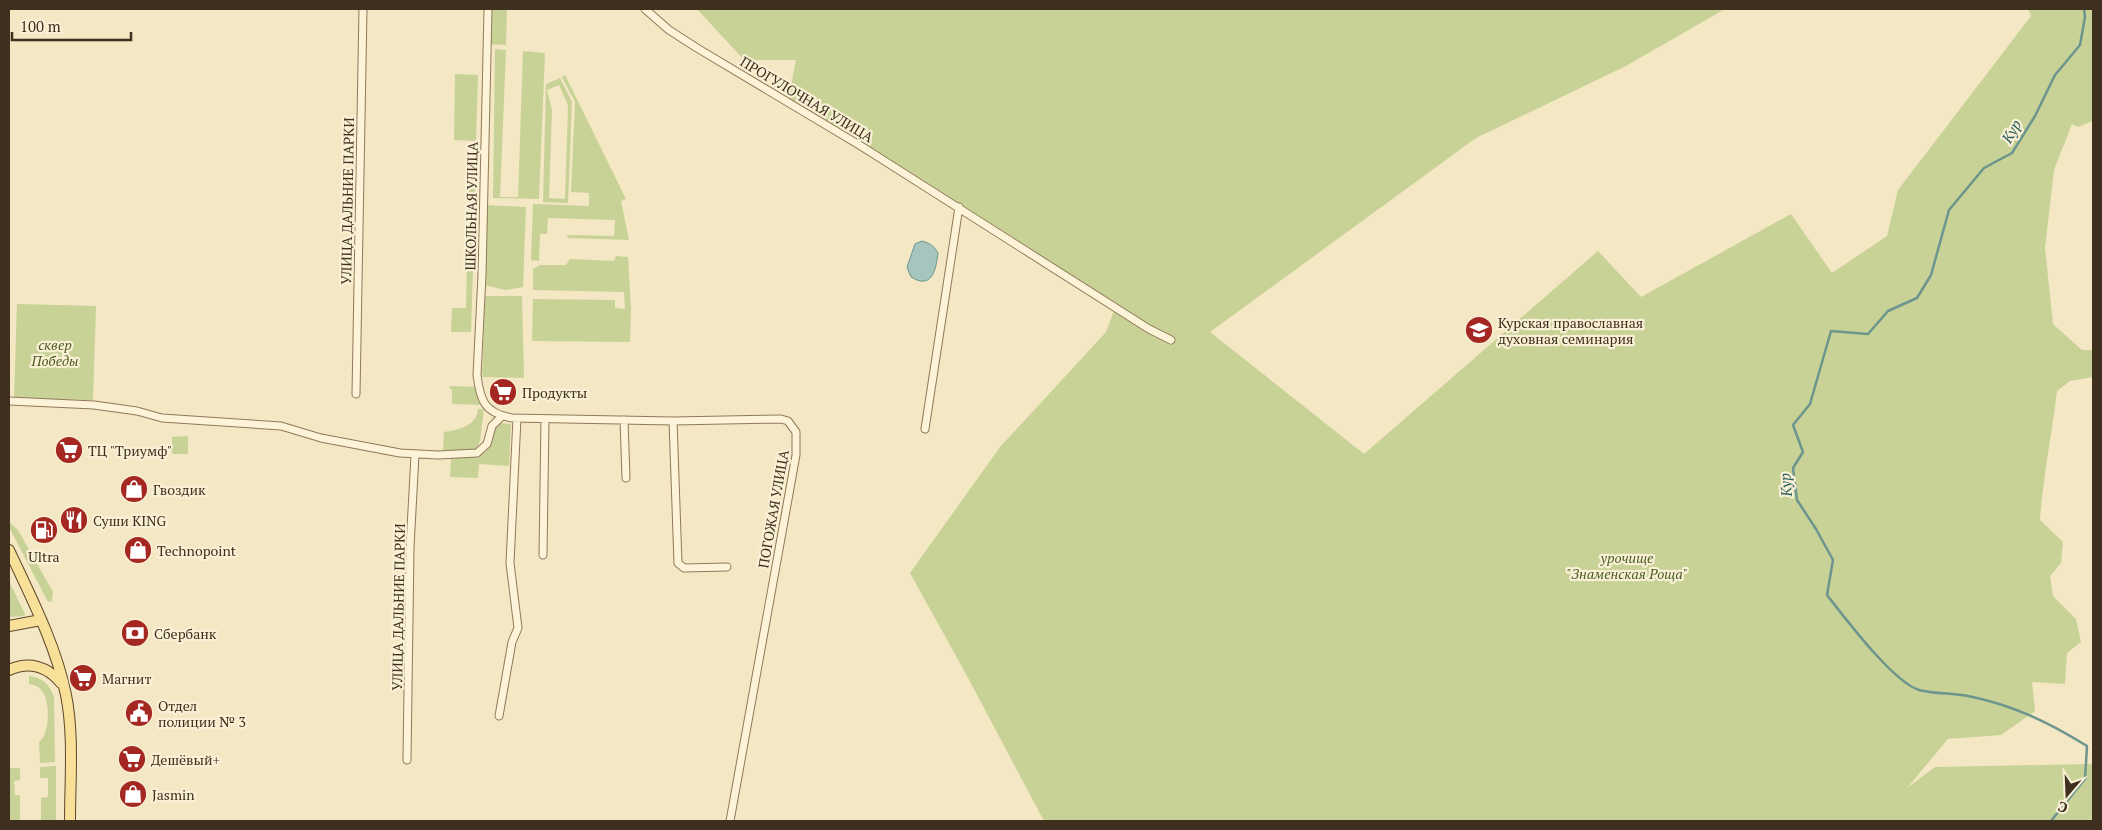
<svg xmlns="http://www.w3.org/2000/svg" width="2102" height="830" font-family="'PT Serif',serif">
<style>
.green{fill:#c8d297;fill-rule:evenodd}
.water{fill:#a6c5be;stroke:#6c958d}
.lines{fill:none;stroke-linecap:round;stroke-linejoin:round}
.stream{stroke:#6c958d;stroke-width:2.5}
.street-casing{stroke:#907958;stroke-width:9}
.primary-casing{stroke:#5d462d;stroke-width:12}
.street{stroke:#fcf3d9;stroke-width:7}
.primary{stroke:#f9e099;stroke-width:10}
.labels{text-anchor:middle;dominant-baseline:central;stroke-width:4.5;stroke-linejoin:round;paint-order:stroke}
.street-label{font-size:14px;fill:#3e2f1e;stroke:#f9f0d5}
.poi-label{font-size:14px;fill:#3e2f1e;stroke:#f9f0d5;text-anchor:start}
.park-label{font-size:14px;font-style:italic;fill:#4b5d22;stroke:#f9f0d5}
.water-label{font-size:15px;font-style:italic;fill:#2b5f5f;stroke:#f9f0d5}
</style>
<rect width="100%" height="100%" fill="#f3e7c4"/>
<!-- green -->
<path class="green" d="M488 9H507L506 45 488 44Z
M697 9H1725L1626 66 1476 138 1210 332 1364 454 1598 251 1641 297 1791 214 1832 273 1887 236 1898 190 2031 16 2028 9H2093V121L2078 127 2072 124 2054 170 2045 248 2053 324 2082 350H2093V377L2070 381 2057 391C2052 434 2043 476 2040 520L2063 542 2061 563 2050 576 2053 596 2076 619 2081 642 2067 653 2065 684 2032 682 2035 711 2001 735 1948 739 1907 788 1935 767 2093 764V821H1044L966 674 910 573 1000 447 1106 332 1115 308 787 106 796 60H744Z
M495 49 506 50 500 197H518L523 51 545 53 539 199 493 198Z
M455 74 478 75 476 141 454 140Z
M565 75 626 199 621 201 629 240 568 238 567 235 614 236 615 220 548 218 547 234H540L539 261 531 260 533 204 589 206V193L571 192 575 102 562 77Z
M560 78 572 102 568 203 543 202 546 84ZM559 85 568 105 565 199 549 198 552 110 547 90Z
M469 173H476L471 332H451L452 308H466Z
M486 205 526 207 523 287 506 290 483 285Z
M616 256 628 257 631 309 630 342 532 341 533 299 615 300V308L625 309 624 292 533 290V269L540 265H566L570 259 614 261Z
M485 296H522L524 378 482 377Z
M17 304 96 306 93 400 14 398Z
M450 386 478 387 485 405 452 404V389H450Z
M478 409H484L480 441 477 448 470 451H443L444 432C458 430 477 426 478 409Z
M501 423 511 424 509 466 479 464 478 478 450 477 451 459C457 456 461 458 467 457 489 457 493 445 495 426Z
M188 436V454H172V437Z
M9 522 18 530 53 592 52 601 48 602 9 527Z
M9 581 25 614 24 616 9 617Z
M29 676C43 678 50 684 54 698L55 762 40 763 39 742C50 734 50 703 43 692 40 687 35 685 29 684Z
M56 766V821H41V798L48 797V778H40V767Z
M20 768V780L14 781 15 795H20V821H9V768Z"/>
<!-- water -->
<path class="water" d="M922 241C930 243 934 246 938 253 936 270 932 290 911 277L907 267 915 244Z"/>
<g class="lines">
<!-- stream -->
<path class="stream" d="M2051 821 2085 779 2087 746C2048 722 2013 705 1968 696 1952 693 1934 694 1919 690 1893 682 1845 618 1827 595L1833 560 1816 529 1797 500 1793 468 1803 452 1793 425 1810 404 1831 331 1868 334 1888 311 1917 298 1931 275 1949 210 1984 168 2012 153 2035 116 2055 75 2080 45 2085 17 2084 9"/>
<defs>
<path id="street" d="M488 9 482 275 477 375C480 400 484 413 512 418L673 421 781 419 788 421 796 432V455L730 821
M645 9 669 30 697 48 861 146 1149 329 1171 340
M356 394 363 9
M9 401 94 405 137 411 162 418 281 426 321 438 400 453 438 455 477 453 487 444 492 426 502 416
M624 420 626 478
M673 421 678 563 684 568 727 567
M925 429 959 207
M543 555 545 419
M499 716 512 642 518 628 510 563 517 418
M407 760 410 547 415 455"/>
<path id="primary" d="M9 550C30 595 56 645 66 695 74 734 70 781 70 821
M9 626 41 620
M9 670C29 661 47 666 61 683"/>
</defs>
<!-- street casing -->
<use href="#street" class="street-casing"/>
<!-- primary casing -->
<use href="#primary" class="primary-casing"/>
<!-- street -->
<use href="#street" class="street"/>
<!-- primary -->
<use href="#primary" class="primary"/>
</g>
<!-- icons -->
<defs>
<symbol id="university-disc" viewBox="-11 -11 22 22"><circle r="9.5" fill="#a52722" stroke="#f9f0d5"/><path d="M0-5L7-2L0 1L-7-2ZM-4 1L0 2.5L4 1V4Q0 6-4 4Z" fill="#fff"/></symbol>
<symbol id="supermarket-disc" viewBox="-11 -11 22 22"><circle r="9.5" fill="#a52722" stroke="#f9f0d5"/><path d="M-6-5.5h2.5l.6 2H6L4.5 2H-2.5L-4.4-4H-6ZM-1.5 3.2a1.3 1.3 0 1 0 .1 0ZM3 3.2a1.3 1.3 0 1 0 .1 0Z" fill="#fff"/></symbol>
<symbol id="shop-disc" viewBox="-11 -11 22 22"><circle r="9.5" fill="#a52722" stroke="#f9f0d5"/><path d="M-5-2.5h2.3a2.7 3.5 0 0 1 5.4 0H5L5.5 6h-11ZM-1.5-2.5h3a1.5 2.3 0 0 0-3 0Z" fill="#fff"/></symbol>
<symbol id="restaurant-disc" viewBox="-11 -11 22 22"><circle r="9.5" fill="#a52722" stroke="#f9f0d5"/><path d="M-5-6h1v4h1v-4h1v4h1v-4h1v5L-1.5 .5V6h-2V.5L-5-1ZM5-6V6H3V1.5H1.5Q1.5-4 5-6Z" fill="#fff"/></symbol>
<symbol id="fuel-disc" viewBox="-11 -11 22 22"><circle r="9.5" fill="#a52722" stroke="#f9f0d5"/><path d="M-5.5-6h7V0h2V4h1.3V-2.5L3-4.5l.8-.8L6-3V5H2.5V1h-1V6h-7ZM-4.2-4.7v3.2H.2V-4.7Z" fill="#fff"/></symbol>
<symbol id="bank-disc" viewBox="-11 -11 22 22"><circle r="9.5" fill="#a52722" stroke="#f9f0d5"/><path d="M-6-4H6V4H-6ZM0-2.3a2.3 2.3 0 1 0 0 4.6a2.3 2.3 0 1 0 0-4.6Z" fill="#fff"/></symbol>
<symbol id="civic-disc" viewBox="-11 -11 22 22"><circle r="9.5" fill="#a52722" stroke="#f9f0d5"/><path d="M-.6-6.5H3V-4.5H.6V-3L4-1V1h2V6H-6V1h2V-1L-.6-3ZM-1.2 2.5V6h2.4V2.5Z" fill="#fff"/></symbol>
</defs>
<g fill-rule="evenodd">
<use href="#university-disc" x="1463" y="314" width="32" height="32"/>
<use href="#supermarket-disc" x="487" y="376" width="32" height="32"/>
<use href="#supermarket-disc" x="53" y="434" width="32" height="32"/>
<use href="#shop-disc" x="118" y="473" width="32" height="32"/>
<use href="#restaurant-disc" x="58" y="504" width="32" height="32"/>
<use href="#fuel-disc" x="28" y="514" width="32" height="32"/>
<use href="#shop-disc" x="122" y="534" width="32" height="32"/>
<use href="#bank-disc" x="119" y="617" width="32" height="32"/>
<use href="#supermarket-disc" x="67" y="662" width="32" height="32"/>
<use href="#civic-disc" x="123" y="697" width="32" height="32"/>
<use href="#supermarket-disc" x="116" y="743" width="32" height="32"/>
<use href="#shop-disc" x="117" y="778" width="32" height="32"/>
</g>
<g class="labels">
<!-- street labels -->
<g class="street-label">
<text transform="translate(807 99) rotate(31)">ПРОГУЛОЧНАЯ УЛИЦА</text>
<text transform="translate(347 201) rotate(-89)">УЛИЦА ДАЛЬНИЕ ПАРКИ</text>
<text transform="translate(471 206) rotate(-89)">ШКОЛЬНАЯ УЛИЦА</text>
<text transform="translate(773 509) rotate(-80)">ПОГОЖАЯ УЛИЦА</text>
<text transform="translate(398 607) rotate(-89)">УЛИЦА ДАЛЬНИЕ ПАРКИ</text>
</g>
<!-- poi labels -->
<g class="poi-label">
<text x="1498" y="322">Курская православная<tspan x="1498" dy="16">духовная семинария</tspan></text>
<text x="522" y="392">Продукты</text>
<text x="88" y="450">ТЦ "Триумф"</text>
<text x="153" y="489">Гвоздик</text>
<text x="93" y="520">Суши KING</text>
<text x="157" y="550">Technopoint</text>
<text x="44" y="556" text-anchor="middle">Ultra</text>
<text x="154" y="633">Сбербанк</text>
<text x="102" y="678">Магнит</text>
<text x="158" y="705">Отдел<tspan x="158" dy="16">полиции № 3</tspan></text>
<text x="151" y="759">Дешёвый+</text>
<text x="152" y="794">Jasmin</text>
</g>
<!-- park labels -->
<g class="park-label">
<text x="55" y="344">сквер<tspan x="55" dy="16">Победы</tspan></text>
<text x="1627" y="557">урочище<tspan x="1627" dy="16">"Знаменская Роща"</tspan></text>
</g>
<!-- water labels -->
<g class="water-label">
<text transform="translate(2011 131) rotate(-60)">Кур</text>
<text transform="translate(1785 485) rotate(-95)">Кур</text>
</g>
</g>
<!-- border -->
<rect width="2102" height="830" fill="none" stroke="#3e2f1e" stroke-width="20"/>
<!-- north arrow -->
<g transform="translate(2067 795) rotate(199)" stroke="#f9f0d5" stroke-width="4" paint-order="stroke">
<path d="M0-4L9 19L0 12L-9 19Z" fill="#3e2f1e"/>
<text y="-8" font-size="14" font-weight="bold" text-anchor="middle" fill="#3e2f1e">С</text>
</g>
<!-- scale -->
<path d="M12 32v8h119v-8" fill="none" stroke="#3e2f1e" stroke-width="2.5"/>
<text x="20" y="32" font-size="15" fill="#3e2f1e" stroke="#f9f0d5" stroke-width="4" paint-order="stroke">100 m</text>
</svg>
